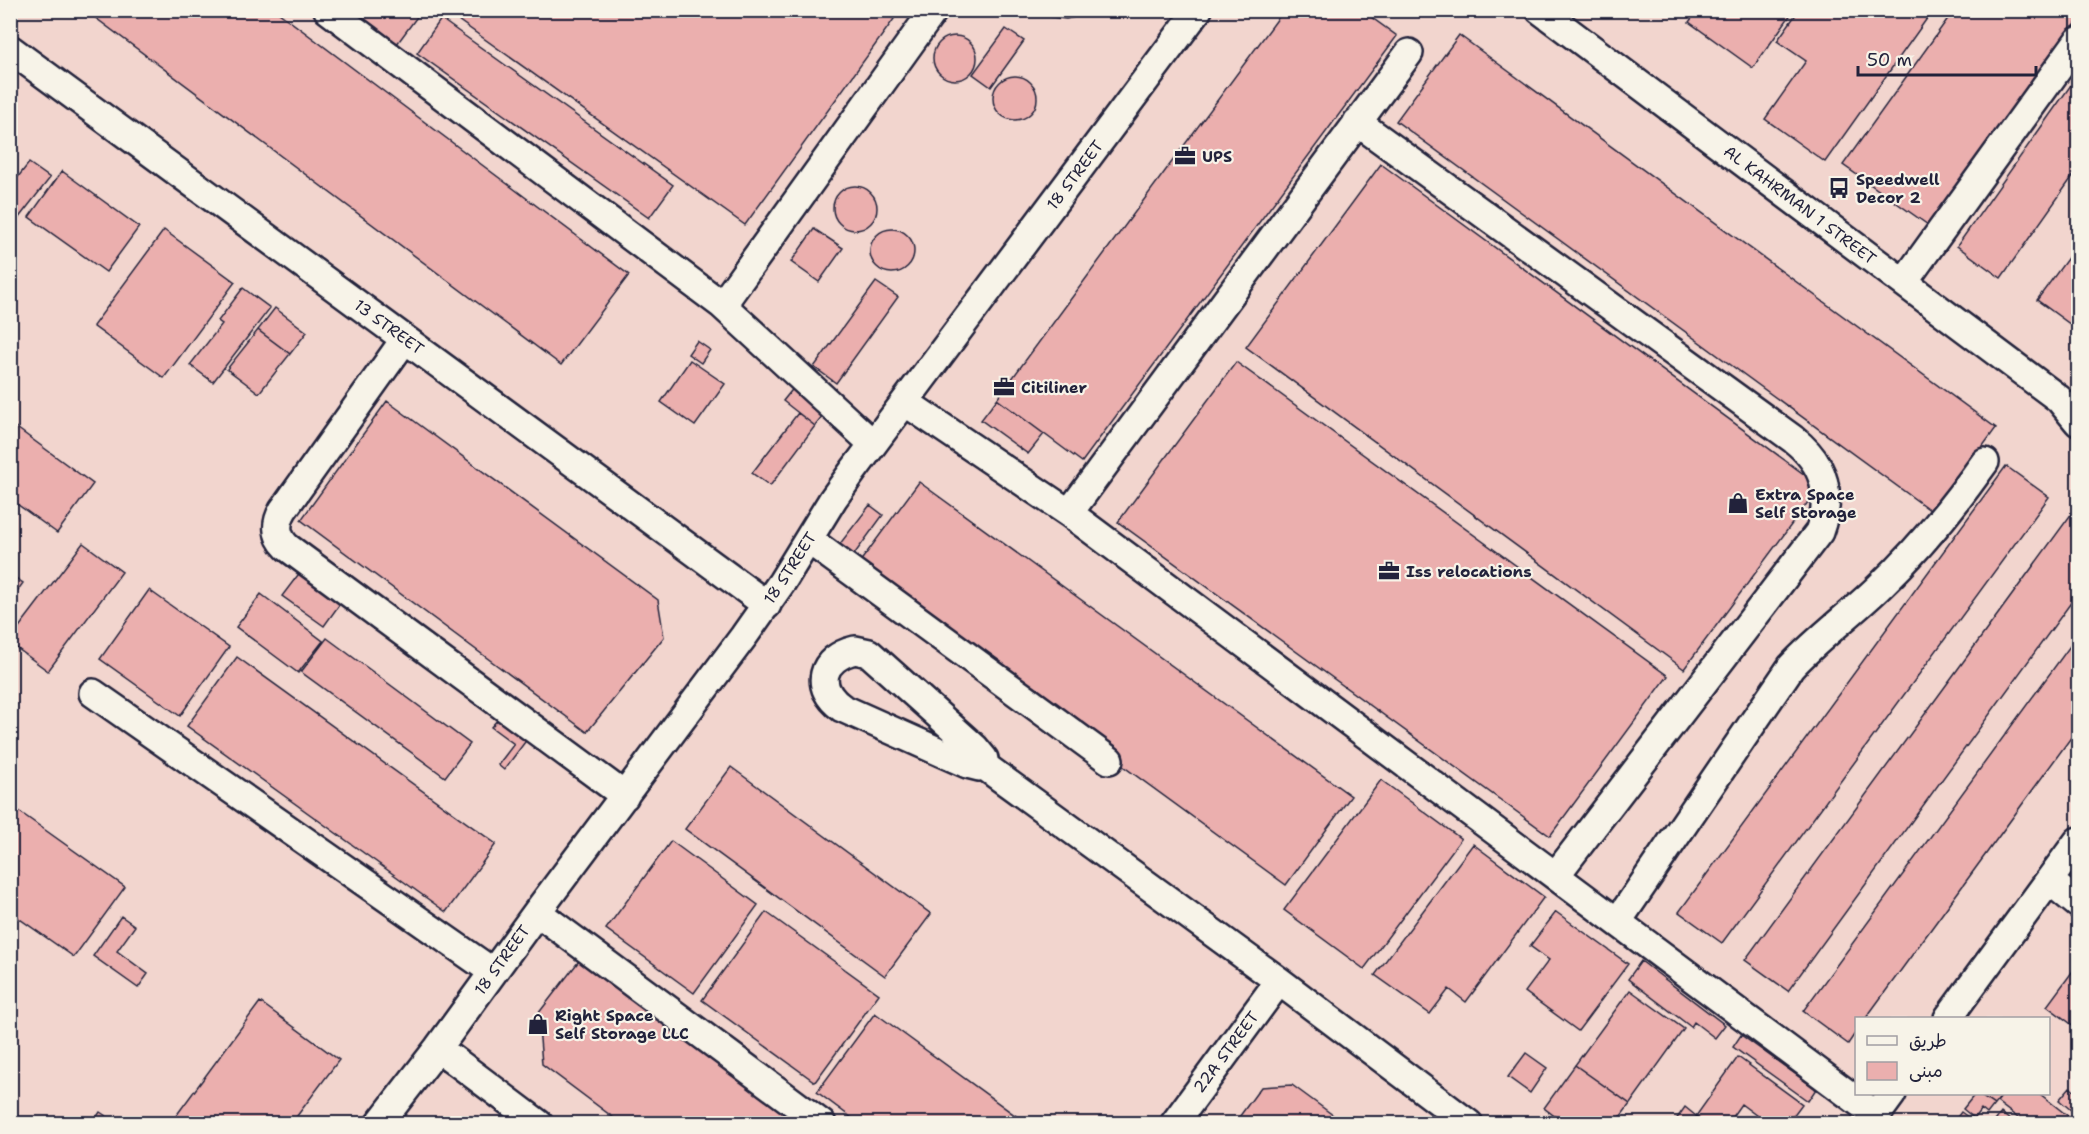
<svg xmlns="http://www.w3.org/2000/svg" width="2089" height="1134" font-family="'Shantell Sans','Playpen Sans Arabic',sans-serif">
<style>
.built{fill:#f2d5ce;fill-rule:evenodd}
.building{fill:#ebafae;stroke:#22223b;stroke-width:1.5}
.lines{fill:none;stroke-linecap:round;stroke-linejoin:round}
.minor-casing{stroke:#22223b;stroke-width:32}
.minor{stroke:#f7f3e8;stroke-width:27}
.labels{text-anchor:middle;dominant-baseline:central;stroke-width:4.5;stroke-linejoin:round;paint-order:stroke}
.poi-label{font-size:16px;font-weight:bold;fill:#22223b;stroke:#f7f3e8;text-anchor:start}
.street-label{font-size:16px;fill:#22223b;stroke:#f7f3e8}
</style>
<rect width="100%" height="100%" fill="#f5e5dc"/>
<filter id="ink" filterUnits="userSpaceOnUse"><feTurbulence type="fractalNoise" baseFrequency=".0167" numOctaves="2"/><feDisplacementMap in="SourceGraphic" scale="12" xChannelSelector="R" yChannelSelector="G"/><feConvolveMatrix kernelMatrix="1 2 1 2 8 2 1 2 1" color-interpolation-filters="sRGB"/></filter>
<g filter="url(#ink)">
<!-- built -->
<path class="built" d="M10 11H2078V1123H11ZM1856 1018H2048V1094H1856Z"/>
<!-- building -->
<path class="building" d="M85 10H275L629 275 561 365Z
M366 10H422L394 48 358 22Z
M444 10H881L894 19 745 225Z
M1089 10 1080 16 1066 19 1052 17 1039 10Z
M1284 10H1361L1397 36 1082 462 997 399Z
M1698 10H1794L1753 68 1689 22Z
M1799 10H1933L1825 162 1765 119 1806 61 1777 41Z
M1954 10H2078V21L1931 227 1843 165Z
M441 19 673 185 649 218 417 53Z
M1006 29 1024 41 991 87 973 74Z
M1459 35 1996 428 1934 513 1396 121Z
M933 58a22 22 0 1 1 44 0a22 22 0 1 1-44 0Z
M2078 75V169L2001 278 1957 246Z
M993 98a22 22 0 1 1 44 0a22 22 0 1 1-44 0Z
M29 163 50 178 10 229V187Z
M1381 164 1820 486 1684 669 1246 347Z
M62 171 139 227 106 272 29 217Z
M833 208a22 22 0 1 1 44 0a22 22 0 1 1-44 0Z
M814 229 843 248 819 282 791 262Z
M870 251a22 22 0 1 1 44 0a22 22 0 1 1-44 0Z
M164 230 235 282 164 378 93 326Z
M2078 244V330L2037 300Z
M876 282 898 297 836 383 814 367Z
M243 288 270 308 213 382 190 365 222 324 218 321Z
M275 308 307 332 290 354 258 330Z
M258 330 290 354 259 393 227 369Z
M697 341 710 350 701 363 688 354Z
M690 360 725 384 695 426 661 402Z
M1236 362 1668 676 1550 836 1118 522Z
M795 386 827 411 815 426 783 401Z
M997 399 1044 434 1028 454 981 420Z
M387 401 658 600 664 637 587 732 301 520Z
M798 413 815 426 770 486 752 473Z
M10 423 93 484 57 533 10 499Z
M2006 466 2049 497 1722 943 1679 912Z
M919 482 1351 796 1286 885 854 570Z
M870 505 883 515 853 556 839 545Z
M2072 513 2078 518V593L1788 991 1745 960Z
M83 543 122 572 48 671 10 643V639Z
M301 571 342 601 324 626 282 596Z
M10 574 23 583 10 601Z
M149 590 229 647 180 716 100 659Z
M261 594 323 641 298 673 236 627Z
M2078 635V728L1866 1018H1856V1032L1848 1044 1803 1011Z
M327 638 470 744 445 777 301 672Z
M237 657 496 844 446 912 187 726Z
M500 717 528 738 504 770 498 765 514 744 491 727Z
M731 767 931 914 885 976 685 829Z
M1381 780 1461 839 1364 969 1284 910Z
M10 805 125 887 74 957 10 912Z
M671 841 758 905 694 993 606 929Z
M1473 844 1544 897 1466 1002 1449 989 1430 1014 1375 975Z
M766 912 879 994 815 1082 702 1000Z
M1556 912 1628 964 1578 1031 1525 992 1549 960 1530 946Z
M121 916 135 926 117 951 148 974 138 988 93 956Z
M582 957 795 1117 790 1124H622L542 1064 538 1014Z
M1641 961 1725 1025 1715 1038 1694 1022 1691 1027 1628 979Z
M2078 964V1029L2047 1006Z
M1630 990 1684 1029 1630 1104 1575 1065Z
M260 1002 339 1060 291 1124H170Z
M875 1013 1027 1124H860L817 1092Z
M1741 1035 1816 1089 1808 1101 1733 1047Z
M1526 1053 1547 1068 1530 1093 1508 1077Z
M1738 1057 1802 1104 1787 1124H1768L1741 1104 1727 1124H1706L1696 1116Z
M1575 1065 1630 1104 1615 1124H1565L1544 1108Z
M1292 1085 1345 1124H1234L1261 1087Z
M2070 1087 2078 1095V1116L2059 1100Z
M1975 1094H1978L1994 1105 1987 1114 1981 1109 1974 1118 1963 1109Z
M1978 1094H2003L1994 1105Z
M2003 1094H2040L2078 1124H2026L1997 1102Z
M1685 1107 1696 1116 1706 1124H1673Z
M100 1112 115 1122 114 1124H92Z
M1961 1112 1976 1123 1975 1124H1952Z
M2001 1113 2015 1124H1993Z"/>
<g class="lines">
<defs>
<path id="minor" d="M328 10 722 305 873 444
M1540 10 2059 399 2078 422
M10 49 767 605
M1357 122 1793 439C1825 464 1833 494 1819 532L1556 875
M1904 282 2078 41
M722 305 934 10
M405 339 283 510C275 524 276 536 287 547L625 796
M905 402 1069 513 1876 1115
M1069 513 1409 53
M809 540 1109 760
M855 650 869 653 975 748 984 759 983 765 979 767 967 764 842 708C813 687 821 658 855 650Z
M93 693 493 972
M983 765 1279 981 1469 1124
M2050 881 2078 904
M537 912 822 1124
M1618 921 1791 667C1818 638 1850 615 1879 587 1919 549 1953 507 1985 462
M1948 1018 2078 841
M438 1048 539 1124
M379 1124 438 1048 537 912 744 636 782 582 833 499 853 471 1198 10
M1174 1124 1279 981
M1870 1124 1892 1094"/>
</defs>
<!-- minor casing -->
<use href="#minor" class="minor-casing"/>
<!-- minor -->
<use href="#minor" class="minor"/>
</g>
</g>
<!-- icons -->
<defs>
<symbol id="office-bare" viewBox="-9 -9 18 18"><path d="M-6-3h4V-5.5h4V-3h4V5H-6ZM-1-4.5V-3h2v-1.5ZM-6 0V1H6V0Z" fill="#22223b" stroke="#f7f3e8" stroke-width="2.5" paint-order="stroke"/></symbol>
<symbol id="bus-bare" viewBox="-9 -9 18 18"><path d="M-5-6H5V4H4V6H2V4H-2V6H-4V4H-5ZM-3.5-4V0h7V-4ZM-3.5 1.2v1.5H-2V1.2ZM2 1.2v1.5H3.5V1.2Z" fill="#22223b" stroke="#f7f3e8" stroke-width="2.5" paint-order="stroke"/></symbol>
<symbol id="shop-bare" viewBox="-9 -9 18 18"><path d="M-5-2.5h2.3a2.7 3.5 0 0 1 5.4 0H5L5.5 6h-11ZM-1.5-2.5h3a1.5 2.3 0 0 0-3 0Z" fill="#22223b" stroke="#f7f3e8" stroke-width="2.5" paint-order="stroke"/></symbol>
</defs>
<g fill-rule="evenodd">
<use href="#office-bare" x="1170" y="141" width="30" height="30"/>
<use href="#bus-bare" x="1824" y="173" width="30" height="30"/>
<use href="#office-bare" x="989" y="372" width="30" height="30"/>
<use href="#shop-bare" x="1723" y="488" width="30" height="30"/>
<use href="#office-bare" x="1374" y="556" width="30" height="30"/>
<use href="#shop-bare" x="523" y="1009" width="30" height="30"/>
</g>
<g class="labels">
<!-- poi labels -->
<g class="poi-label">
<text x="1202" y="156">UPS</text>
<text x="1856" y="179">Speedwell<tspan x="1856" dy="18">Decor 2</tspan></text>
<text x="1021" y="387">Citiliner</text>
<text x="1755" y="494">Extra Space<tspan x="1755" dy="18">Self Storage</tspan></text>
<text x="1406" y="571">Iss relocations</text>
<text x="555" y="1015">Right Space<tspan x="555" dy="18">Self Storage LLC</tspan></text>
</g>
<!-- street labels -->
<g class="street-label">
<text transform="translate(1075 175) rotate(-53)">18 STREET</text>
<text transform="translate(1800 205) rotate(37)">AL KAHRMAN 1 STREET</text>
<text transform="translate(389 327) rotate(36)">13 STREET</text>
<text transform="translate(790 568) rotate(-57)">18 STREET</text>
<text transform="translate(502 960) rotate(-54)">18 STREET</text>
<text transform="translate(1226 1052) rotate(-53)">22A STREET</text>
</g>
</g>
<!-- margin -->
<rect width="2089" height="1134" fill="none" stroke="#f7f3e8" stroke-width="36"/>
<rect x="18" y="18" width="2053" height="1098" fill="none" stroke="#22223b" stroke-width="2" filter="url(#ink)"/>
<!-- legend -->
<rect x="1855" y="1017" width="195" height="78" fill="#f7f3e8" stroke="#a29fa3" stroke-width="1.5"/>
<rect x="1867" y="1036" width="30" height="9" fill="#f7f3e8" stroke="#a29fa3" stroke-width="1.5"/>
<text x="1909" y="1047" font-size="18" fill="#22223b">طريق</text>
<rect x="1867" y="1062" width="30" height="18" fill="#ebafae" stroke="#a29fa3" stroke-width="1.5"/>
<text x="1909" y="1077" font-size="18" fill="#22223b">مبنى</text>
<!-- scale -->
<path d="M1858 66v9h178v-9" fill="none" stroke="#22223b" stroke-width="3"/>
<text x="1867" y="66" font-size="18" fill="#22223b" stroke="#f7f3e8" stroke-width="4.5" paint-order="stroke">50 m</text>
</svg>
